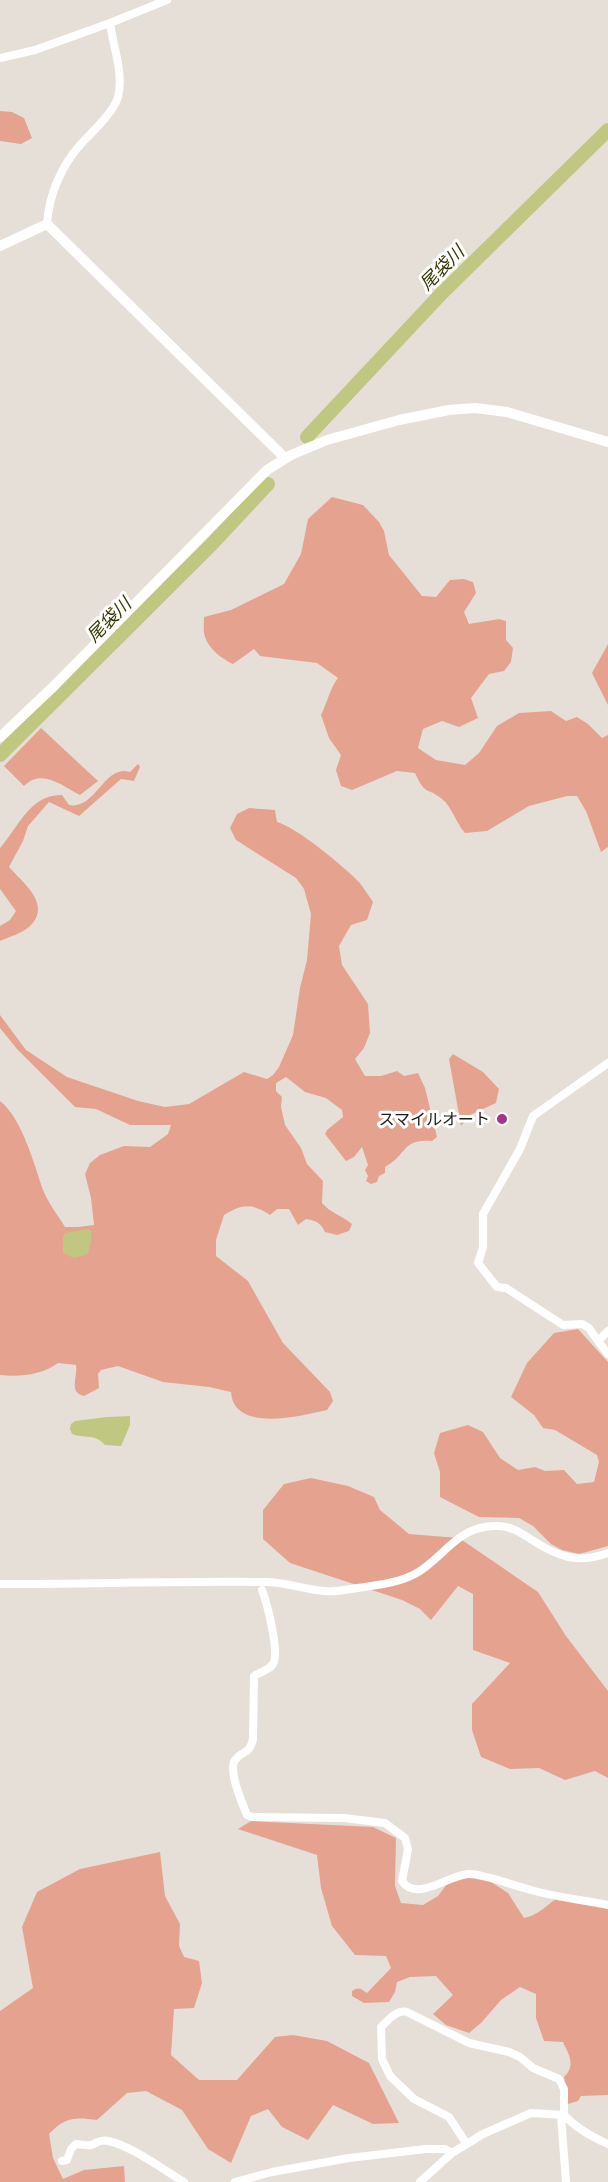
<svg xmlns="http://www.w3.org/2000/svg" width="608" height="2182" font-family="Figtree,'Noto Sans JP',sans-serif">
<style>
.green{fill:#e5a38f}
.water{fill:#c0c781}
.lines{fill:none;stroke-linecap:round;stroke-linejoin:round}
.river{stroke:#c0c781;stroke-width:14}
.minor{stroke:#fff;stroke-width:8}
.tertiary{stroke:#fff;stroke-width:10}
.poi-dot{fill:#a93289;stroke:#fff;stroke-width:2}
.labels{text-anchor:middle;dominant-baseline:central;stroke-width:6;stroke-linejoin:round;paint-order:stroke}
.poi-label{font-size:16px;fill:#1d1a17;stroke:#fff;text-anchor:end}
.water-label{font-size:18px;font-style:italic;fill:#363901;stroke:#fff}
</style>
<rect width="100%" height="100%" fill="#e6dfd7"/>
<!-- green -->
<path class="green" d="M0 111 12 112 24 118 32 138 21 144 0 141Z
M332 497 363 505 379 522 384 531 389 555 422 596 436 597 450 580 464 579 473 582 476 593 464 612 469 624 499 619 506 621V640L513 648 511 662 504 671 489 674 471 698 478 718 459 727 442 721 423 729 418 748 436 760 465 765 479 753 497 726 519 713 551 711 566 721 577 717 588 724 602 738 608 735V847L601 852 586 811 577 796H567L529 806 487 831 465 833C456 823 452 807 442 799 426 786 426 797 415 773L397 771 352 790 341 786 336 770 341 755 329 738 321 715C327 703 330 688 338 678L317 663 260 656 254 649 233 664C222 659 209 649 205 637 203 631 204 623 204 617L231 610 284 584 301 554 308 519Z
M608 644V705L592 673Z
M41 728 98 781 80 795C62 786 42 768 24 786L4 766Z
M138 764 140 767 134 781 121 779 79 816 49 802 28 826 23 841 9 867C23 883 52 904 30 926 23 933 9 937 0 941V926L10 920 16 911 0 889V848C18 828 30 794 62 795L69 805C96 810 104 764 130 772Z
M249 808 275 810 277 822C298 828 343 866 359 882 364 888 368 895 373 902L367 920 351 925 339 946 342 965 368 1004 370 1033 364 1048 355 1059 365 1076H381L397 1071 404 1076 418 1073 425 1088 437 1137 432 1141C402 1138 408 1154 385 1167V1173L379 1176 377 1182 371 1184 366 1181 368 1176 365 1170 368 1165 362 1147 354 1157 346 1161 325 1134 327 1130 343 1117 342 1110 326 1098 305 1092 286 1077 276 1083V1091L282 1097 281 1107 285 1125 301 1148 307 1164 323 1181 322 1203C332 1214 341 1215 352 1224L349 1231 337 1235 325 1232C321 1223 315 1220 306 1219L298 1225 289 1209H277L270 1215C252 1203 242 1204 224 1215L216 1240V1256L248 1281 283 1343 330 1392 333 1401 327 1410C300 1416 234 1433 231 1392L209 1387 163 1382 118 1366 101 1370 98 1374 99 1388 84 1396C68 1392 78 1378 76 1365L58 1363C42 1375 20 1377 0 1375V1101C22 1118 34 1164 43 1190 48 1203 58 1215 65 1227H78L94 1225 91 1198 85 1174 90 1163 100 1155 124 1146 150 1147 168 1134 171 1125H130L96 1109 75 1107 17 1049 0 1028V1015L26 1050 67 1077 138 1101 165 1107 189 1104 244 1072 267 1079 273 1075 279 1067 293 1035 300 988 307 960 311 914 304 889 296 878 236 840 230 828 237 814Z
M453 1054 483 1072 499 1089 496 1103 470 1115 461 1126 449 1059Z
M578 1329 608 1362V1546L579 1554 562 1550 551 1544 533 1526 519 1518 479 1517 440 1497V1472L434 1453 440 1433 468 1425 483 1432 500 1458 518 1470 535 1467 545 1471 564 1470 577 1484 594 1482 599 1462 597 1455 555 1430 543 1428 534 1415 511 1397 527 1363 554 1333Z
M311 1478 348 1486 374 1497 380 1510 409 1534 459 1538 538 1592 566 1636 608 1691V1778L595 1771 565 1780 539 1768 510 1769 481 1757 472 1730V1704L510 1663 473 1650V1594L458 1586 431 1620 420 1609 402 1600 290 1563 263 1539V1510L284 1484Z
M251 1821 373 1827 396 1838 395 1886 401 1903 423 1905 438 1896 447 1884 465 1877 488 1880 508 1893 524 1918C540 1915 548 1903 562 1895L608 1908V2095L581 2096 578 2101 568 2104 564 2077C576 2065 569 2055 563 2042L544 2041 536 2018V1994L520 1987 501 2000 481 2023 469 2033 446 2025 433 2014 453 1995 436 1976 410 1977 397 1982 395 1992 389 2002 364 2003 352 1996V1991C359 1986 361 1989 367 1993L391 1968 386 1956 355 1955 332 1926 321 1888 317 1855 238 1829Z
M160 1852 165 1896 180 1924 179 1946 184 1957 199 1961 202 1983 194 2008 174 2009 171 2055 199 2080H237L275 2037 293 2035 327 2041 369 2063 399 2123 373 2124 333 2105 308 2140 282 2127 268 2109 251 2116 231 2163 208 2149 182 2110 146 2091 127 2093 97 2120C75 2117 65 2117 49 2134L53 2158 63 2179 84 2170 124 2166 125 2182H0V2011L33 1988 22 1927 37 1892 80 1869Z"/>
<!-- water -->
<path class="water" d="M88 1229 91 1231V1241L88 1254 74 1258 63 1253V1236L65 1233Z
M130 1416V1425L121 1446 105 1445C95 1433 85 1439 72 1434L70 1429 71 1424 75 1421 107 1417Z"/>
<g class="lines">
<!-- river -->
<path class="river" d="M307 437 441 294 608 130
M0 755 211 545 268 484"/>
<!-- minor -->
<path class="minor" d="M0 58 35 50 110 23 167 0
M47 224C49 195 61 166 81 144 92 132 114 112 118 97 124 74 113 46 110 23
M608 1063 533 1116 520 1149 483 1214V1247L478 1263 497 1287 506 1288 563 1325 582 1324 589 1328 598 1341 608 1331
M598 1341 608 1354
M0 1584C89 1584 179 1581 268 1582 294 1583 318 1595 344 1590 368 1586 394 1585 415 1574 444 1558 456 1527 494 1526 509 1525 520 1532 532 1540 558 1557 578 1564 608 1553
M262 1590C267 1603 280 1653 273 1664 269 1670 260 1672 254 1676L253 1739C249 1756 243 1749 235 1760 228 1771 242 1803 247 1815L252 1817 344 1818 385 1823 405 1838 408 1849 402 1881C417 1903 450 1874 469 1874 484 1874 515 1886 531 1890 556 1897 582 1900 608 1905
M561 2115 566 2182
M466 2143 449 2117 414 2099 390 2076 382 2059 381 2027C389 2020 396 2009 407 2012L469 2043 509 2052 520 2057 533 2068 559 2079 564 2089V2115
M62 2161 67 2160 71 2149 76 2144C80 2144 87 2146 91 2145 98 2143 99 2139 108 2141 130 2145 164 2170 184 2182
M235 2182 272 2172 349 2158 426 2149H445L452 2153
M420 2182 452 2153 483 2134 531 2113 564 2115C576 2128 592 2137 608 2144"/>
<!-- tertiary -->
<path class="tertiary" d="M0 246 47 224 285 458
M0 737 53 687 267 470 291 455 327 440 399 420 449 410 475 408 507 412 608 442"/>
</g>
<!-- markers -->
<circle class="poi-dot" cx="502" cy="1119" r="6"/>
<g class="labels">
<!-- poi labels -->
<g class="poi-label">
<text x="490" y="1119">スマイルオート</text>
</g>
<!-- water labels -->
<g class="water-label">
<text transform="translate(442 268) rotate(-45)">尾袋川</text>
<text transform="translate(109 620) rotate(-45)">尾袋川</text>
</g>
</g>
</svg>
